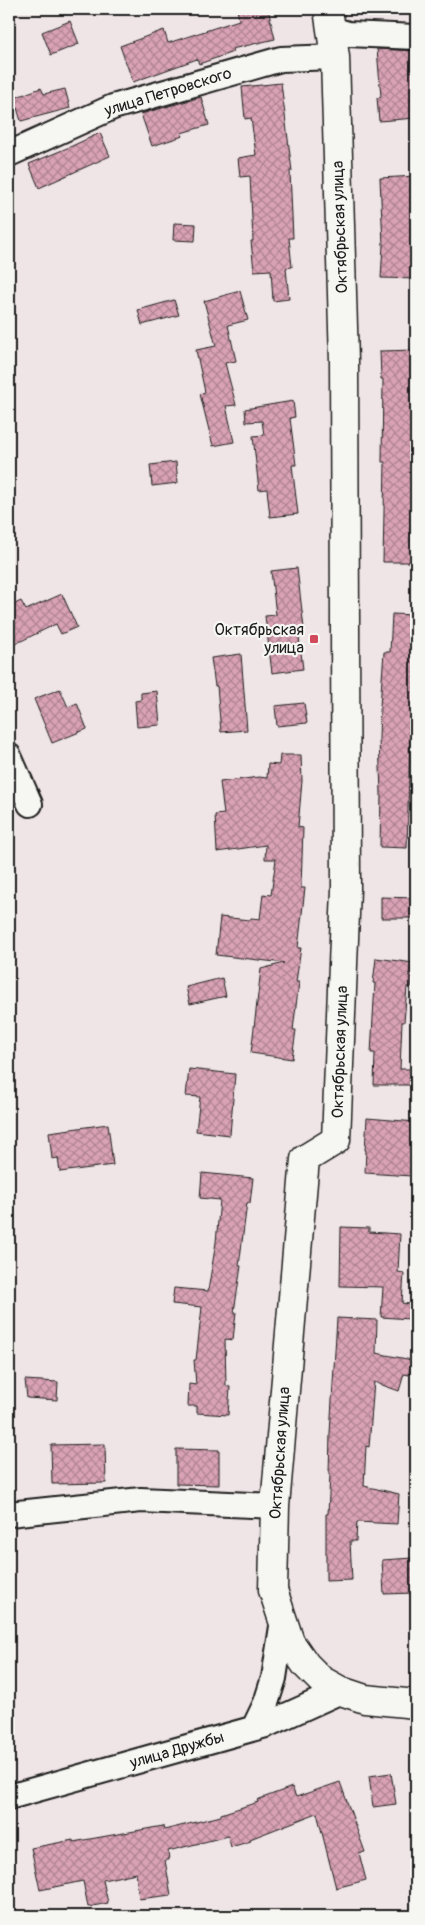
<svg xmlns="http://www.w3.org/2000/svg" width="425" height="1925" font-family="Pangolin,sans-serif">
<style>
.building{fill:url(#building-cross-hatch);stroke:#1c1c1c}
.lines{fill:none;stroke-linecap:round;stroke-linejoin:round}
.minor-casing{stroke:#1c1c1c;stroke-width:28}
.primary-casing{stroke:#1c1c1c;stroke-width:31}
.minor{stroke:#f6f6f2;stroke-width:24}
.primary{stroke:#f6f6f2;stroke-width:28}
.poi-dot{fill:#d1495b;stroke:#f6f6f2;stroke-width:2}
.labels{text-anchor:middle;dominant-baseline:central;stroke-width:4.5;stroke-linejoin:round;paint-order:stroke}
.street-label{font-size:16px;fill:#1c1c1c;stroke:#f6f6f2}
.poi-label{font-size:16px;fill:#1c1c1c;stroke:#f6f6f2;text-anchor:end}
</style>
<defs>
<pattern id="building-cross-hatch" width="8" height="8" patternUnits="userSpaceOnUse" patternTransform="scale(1.25)"><rect width="8" height="8" fill="#d9a2b5"/><path d="M0 0l8 8M0 8l8-8" fill="none" stroke="#af8392"/></pattern>
</defs>
<rect width="100%" height="100%" fill="#f0e5e6"/>
<filter id="ink" filterUnits="userSpaceOnUse"><feTurbulence type="fractalNoise" baseFrequency=".02" numOctaves="2"/><feDisplacementMap in="SourceGraphic" scale="10" xChannelSelector="R" yChannelSelector="G"/><feConvolveMatrix kernelMatrix="1 2 1 2 8 2 1 2 1" color-interpolation-filters="sRGB"/></filter>
<g filter="url(#ink)">
<!-- building -->
<path class="building" d="M237 9H268L275 39 232 49 233 52 199 64 197 59 133 82 120 46 164 30 168 43 239 20Z
M70 21 79 44 51 55 42 32Z
M377 49 416 51V118L379 121 377 98 381 97Z
M281 83 292 171H290L293 238H289L292 267 286 268 289 299 273 301 271 270 254 271 251 241H253L250 176 240 177 238 158 256 155 251 118 245 119 242 87Z
M41 88 44 94 65 89 70 108 21 121 14 98Z
M201 97 209 125 181 133 183 136 152 146 141 114Z
M100 133 110 156 39 188 29 164 72 146Z
M416 176V279L381 278 383 245 380 178Z
M174 223 196 224 195 241 173 240Z
M240 291 248 320 228 325 236 361 225 363 236 405 226 406 234 442 213 446 200 394 205 392 196 350 216 346 204 301Z
M174 300 179 315 142 325 138 310Z
M416 350V562H383L385 462H382L383 379H381L380 351Z
M293 401 295 417 290 418 296 465H292L298 514 270 517 267 489 259 490 253 436 264 435 262 421 246 422 245 409Z
M176 462 178 483 152 486 150 465Z
M297 568 305 637H299L303 669 272 673 265 616 276 615 271 571Z
M62 594 77 627 61 634 56 624 13 645 9 635V607L21 601 26 610Z
M392 614 416 615V692H414L410 741 407 848 380 847 381 794 379 739 380 706 384 652H390Z
M241 654 247 730 221 732 217 686H215L211 658Z
M60 689 68 707 77 703 87 729 52 743 34 699Z
M157 691 160 725 137 727 135 701 141 700V693Z
M304 703 307 723 277 726 275 706Z
M280 755H301L302 781 298 827 303 828 301 888H305L298 948H301L296 982H299L293 1030H296L292 1059 251 1053 261 969 284 963 216 955 220 917 250 920 251 918 260 919 263 894 271 895 276 859H265L266 845 217 852 215 815 224 814 220 782 259 777 267 778 268 764 279 765Z
M381 897 416 898V918H381Z
M376 958 414 963 411 987H407L404 1022H402L400 1069H411V1085H374L375 1053H371L375 983H373Z
M222 978 226 996 190 1004 186 987Z
M189 1069 235 1074 230 1135 196 1131 200 1097 186 1096Z
M367 1118 416 1122V1148H414L412 1176 365 1173 366 1150H365Z
M108 1124 113 1165 60 1172 58 1158 52 1159 49 1132Z
M202 1173 253 1178 250 1203H247L239 1266H241L234 1312H236L233 1340 225 1339 226 1386 230 1387 228 1415 197 1413V1406H188L189 1384 196 1385 194 1360H196L202 1307 172 1304 174 1288 208 1291 216 1242 220 1200 200 1198Z
M341 1227 369 1228V1232L400 1234 398 1272 404 1273 402 1303 410 1304V1319L381 1317 383 1287 340 1286Z
M337 1318 377 1320 376 1353 412 1360 409 1375 404 1374 399 1391 374 1382 369 1447 366 1446 364 1486 399 1494 397 1524 357 1522 356 1541H350L352 1580 326 1581V1514H328L330 1474H329L330 1433Z
M25 1380 58 1382 57 1400 27 1398Z
M105 1444 106 1483 52 1484 51 1445Z
M176 1449 219 1450V1485L176 1484Z
M413 1558 415 1593 384 1594 382 1560Z
M391 1773 396 1804 373 1807 369 1776Z
M340 1782 365 1852 359 1853 366 1880 336 1888 317 1813 250 1839 251 1841 231 1847 228 1836 168 1851 169 1860H165L171 1895 139 1899 136 1873 103 1880 108 1903 88 1907 83 1881 40 1890 31 1848 73 1840V1842L163 1826 164 1830 221 1816V1814L258 1802 257 1800 292 1787 296 1797Z"/>
<g class="lines">
<defs>
<path id="minor" d="M331 29 348 34 416 37
M9 154 113 107 281 59 335 57
M9 756 30 804
M9 1514 141 1500 275 1506
M254 1728 266 1703 274 1678 283 1620
M9 1797 266 1725 341 1691"/>
<path id="primary" d="M328 9 335 57 344 361 346 889 336 1140 305 1159 275 1506 273 1590 290 1642 306 1665 321 1680 341 1691 365 1699 416 1704"/>
</defs>
<!-- minor casing -->
<use href="#minor" class="minor-casing"/>
<!-- primary casing -->
<use href="#primary" class="primary-casing"/>
<!-- minor -->
<use href="#minor" class="minor"/>
<!-- primary -->
<use href="#primary" class="primary"/>
</g>
</g>
<!-- markers -->
<rect class="poi-dot" x="309" y="634" width="10" height="10" rx="2.5"/>
<g class="labels">
<!-- street labels -->
<g class="street-label">
<text transform="translate(168 92) rotate(-17)">улица Петровского</text>
<text transform="translate(340 227) rotate(-92)">Октябрьская улица</text>
<text transform="translate(340 1052) rotate(-88)">Октябрьская улица</text>
<text transform="translate(280 1453) rotate(-86)">Октябрьская улица</text>
<text transform="translate(177 1750) rotate(-16)">улица Дружбы</text>
</g>
<!-- poi labels -->
<g class="poi-label">
<text x="304" y="630">Октябрьская<tspan x="304" dy="18">улица</tspan></text>
</g>
</g>
<!-- margin -->
<rect width="425" height="1925" fill="none" stroke="#f6f6f2" stroke-width="30"/>
<rect x="15" y="15" width="395" height="1895" fill="none" stroke="#1c1c1c" stroke-width="2" filter="url(#ink)"/>
</svg>
